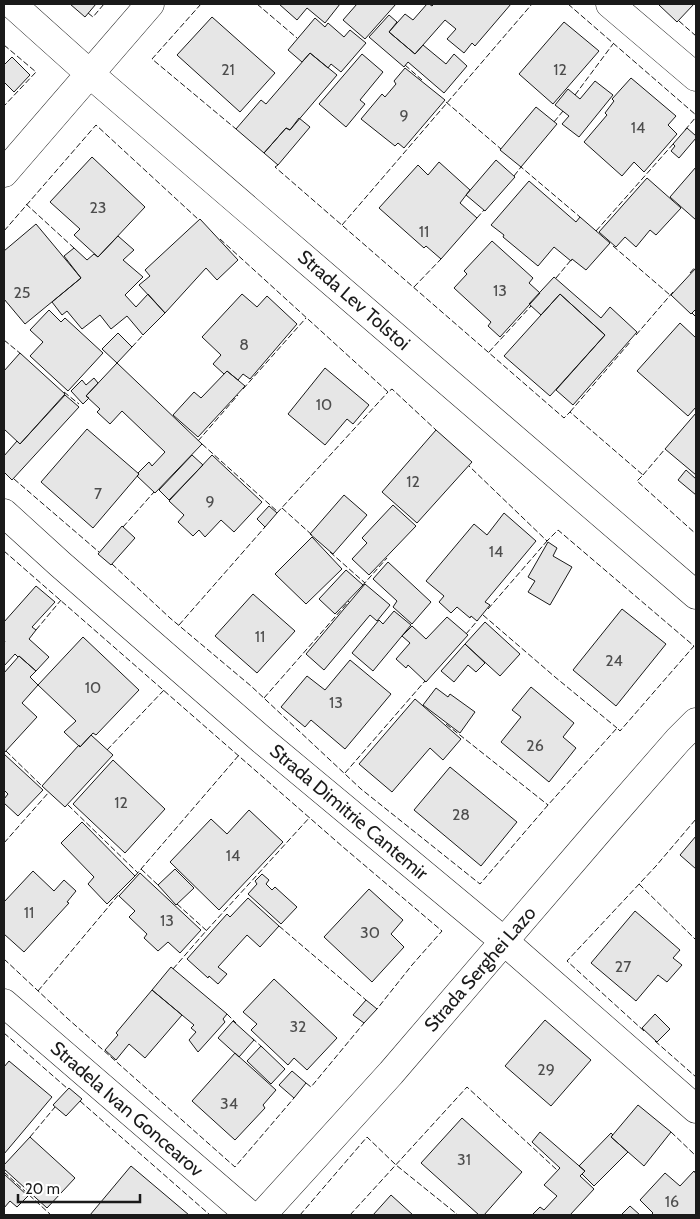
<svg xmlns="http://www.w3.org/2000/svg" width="700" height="1219" font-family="Cabin,sans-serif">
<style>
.building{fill:#e6e6e6;stroke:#1a1a1a}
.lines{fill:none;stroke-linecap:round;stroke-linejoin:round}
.minor-casing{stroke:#1a1a1a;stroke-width:29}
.minor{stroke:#fff;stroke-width:28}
.fence{stroke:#1a1a1a;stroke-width:1;stroke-dasharray:6 2.5;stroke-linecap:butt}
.labels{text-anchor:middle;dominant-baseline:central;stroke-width:4;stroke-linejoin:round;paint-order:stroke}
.number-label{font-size:16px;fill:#4d4d4d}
.street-label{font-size:19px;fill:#1a1a1a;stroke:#fff}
</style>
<rect width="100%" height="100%" fill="#fff"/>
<!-- building -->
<path class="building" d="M70 4H96L85 17Z
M279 4H340L325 23 307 8 297 20Z
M357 4H396L365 39 343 20Z
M427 4H429L432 6 434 4H511L475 46 472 43 464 53 447 39 456 29 445 20 415 54 389 32 405 14 413 20Z
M660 4H694L677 22 659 5Z
M389 15 397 22 389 32 415 54 423 45 446 64 454 54 467 66 444 93 408 62 404 67 369 37Z
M212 17 275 73 240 112 177 55Z
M315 18 325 27 328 23 344 37 350 30 366 43 341 72 331 64 328 68 310 53 302 62 288 50Z
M564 22 599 51 553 104 519 74Z
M310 53 337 75 290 130 286 128 264 153 236 129 261 100 266 104Z
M362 54 383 72 360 100 365 104 346 127 319 104Z
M12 57 30 75 14 92 4 82V65Z
M405 68 445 100 404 148 398 143 395 146 361 119 382 94 385 97 396 84 394 81Z
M631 78 676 116 668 125 677 134 644 172 634 162 622 176 584 142 607 115 605 113 614 101 612 99Z
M595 81 613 95 579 137 562 124 569 116 555 105 568 89 580 99Z
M536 107 557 124 521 167 500 150Z
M299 118 310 127 278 165 264 153 286 128 290 130Z
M687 128 696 136V138L679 158 671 151 675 146 673 144Z
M92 157 145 207 98 257 74 235 80 229 50 202Z
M496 160 515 177 485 211 466 195Z
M439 162 470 190 460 203 477 218 441 259 426 246 424 248 379 208 418 165 428 175Z
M696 167V220L670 197Z
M647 178 681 208 656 235 650 230 636 247 625 237 616 247 599 232Z
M529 181 576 222 580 217 610 243 586 270 572 259 571 261 554 247 538 266 503 237 504 235 491 225Z
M200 219 238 260 217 280 206 268 165 313 139 285 150 276 145 270Z
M36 224 81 278 25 324 4 299V251Z
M118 236 134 250 123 260 143 277 125 295 136 307 148 294 165 313 143 335 127 316 111 329 100 315 82 329 67 311 62 315 52 302 81 278 64 256 74 248 87 260 94 254 98 257Z
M492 241 533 278 529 283 540 293 500 337 488 326 491 322 454 288 467 274 464 271Z
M696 268V309L691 314 671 295Z
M554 277 601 318 610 307 637 332 573 405 556 390 605 335 560 294 541 315 529 304Z
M242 294 257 307 267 296 297 324 250 379 243 374 238 380 227 371 224 374 213 364 221 355 202 337Z
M560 294 605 335 550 396 504 356Z
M49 310 61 322 65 318 103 353 68 391 30 356 43 342 30 330Z
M680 323 696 338V407L688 416 637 371Z
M118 333 132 347 117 363 102 349Z
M20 353 65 394 20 444 4 429V371Z
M117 363 202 444 155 493 137 476 139 474 138 473 149 462 152 466 165 452 122 411 110 424 97 412 100 409 86 396Z
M325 368 369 405 353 424 347 419 325 445 288 414Z
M227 371 245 386 198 437 173 415 194 392 201 398Z
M94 378 98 383 86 396 89 398 83 404 71 391 82 380 86 385Z
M65 395 79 407 12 480 4 472V456L17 441 20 444Z
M696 413V475L665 449Z
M87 429 139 474 93 528 41 482Z
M436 430 472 462 417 523 382 492Z
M192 455 203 465 169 500 159 490Z
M212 455 262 502 234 532 221 520 205 537 199 530 193 536 178 522 184 515 169 501Z
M686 470 696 479V495L678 480Z
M344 495 367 515 333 554 310 534Z
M393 505 416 526 369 575 352 559 367 543 362 538Z
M269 506 277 513 265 527 257 519Z
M504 513 536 541 485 602 490 605 477 621 471 616 470 618 457 607 451 613 439 602 444 596 426 581 474 524 487 535Z
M122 526 135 538 111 565 98 554Z
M312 537 342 569 306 604 275 574Z
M548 542 557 548 553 556 572 567 550 605 528 592 535 581 528 577Z
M388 562 431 602 412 624 393 607 397 601 373 579Z
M346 570 363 585 335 614 319 599Z
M365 584 390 605 377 621 370 615 324 670 306 654Z
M36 586 55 602 32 627 36 630 29 639 49 657 36 671 19 656 18 657 15 654 4 666V643L5 641 4 640V622Z
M253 594 295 631 257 673 215 636Z
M622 609 666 644 616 706 573 670Z
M394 611 411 625 373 671 352 653 379 620 383 624Z
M447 617 468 635 426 682 408 665 406 668 396 659 410 643 402 636 412 626 426 639Z
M485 622 520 654 500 676 465 644Z
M83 637 139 690 96 735 93 733 80 747 64 732 76 721 38 685Z
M465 644 485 663 476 672 468 665 454 682 441 671Z
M19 656 36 671 30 677 38 685 22 703 37 717 4 753V673Z
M350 660 391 694 345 749 311 720 305 727 281 707 307 676 325 690Z
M531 687 574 723 563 737 576 748 549 782 501 742 521 717 512 710Z
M436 688 448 697 450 694 475 712 460 733 423 705Z
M415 699 461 739 443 760 430 748 392 792 359 764Z
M91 735 113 755 65 807 42 786 79 745 80 747Z
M4 754 43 790 18 816 4 803V799L8 794 4 790Z
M113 760 165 809 125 853 73 804Z
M450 767 517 822 481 866 414 810Z
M249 810 283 842 219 910 170 862 211 819 227 834Z
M82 822 135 876 107 904 88 884 94 877 61 843Z
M696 836V869L680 855Z
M175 869 194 888 176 905 158 885Z
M33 871 54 891 64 880 76 891 67 902 69 903 24 952 4 934V902Z
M140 873 201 930 180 953 168 942 158 951 144 938 147 934 129 917 135 911 119 896Z
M262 874 269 880 266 884 272 890 275 887 297 907 281 924 248 894 257 884 255 881Z
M369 889 403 920 391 934 404 947 372 982 324 937Z
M248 898 279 926 260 947 247 935 218 967 227 974 218 984 209 976 208 978 187 959 227 914 230 917Z
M635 911 680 950 673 958 682 965 667 982 658 975 636 1001 591 963Z
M171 967 227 1014 223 1019 225 1022 198 1052 189 1040 196 1032 191 1028 194 1025 152 990Z
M274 979 337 1038 307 1070 294 1058 288 1065 251 1030 257 1024 243 1012Z
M152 990 182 1015 145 1058 129 1044 116 1060 105 1050 118 1035 116 1033Z
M366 1000 377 1009 364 1023 353 1015Z
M655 1014 670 1029 657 1042 642 1028Z
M545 1020 591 1060 551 1106 505 1066Z
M233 1021 254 1040 239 1057 218 1038Z
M261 1046 285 1069 271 1084 247 1061Z
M235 1053 276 1090 263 1105 265 1108 235 1140 192 1101Z
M9 1061 52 1097 4 1154V1067Z
M292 1071 306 1083 294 1098 279 1085Z
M69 1088 82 1099 66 1116 53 1105Z
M638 1105 671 1132 644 1166 611 1137Z
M462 1118 522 1172 484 1215H479L421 1163Z
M540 1132 585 1171 580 1176 594 1189 570 1215H532L540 1207 544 1210 557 1196 544 1185 560 1168 532 1142Z
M611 1133 613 1135 611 1137 628 1152 594 1186 582 1174 585 1171 579 1166Z
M30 1137 75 1178 47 1208 4 1169V1165Z
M131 1166 189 1215H90Z
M694 1171 696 1174V1215H651L653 1213 640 1200 665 1173 680 1186Z
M4 1174 28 1196 17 1207 10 1201 4 1208Z
M391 1195 413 1215H373Z
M630 1206 640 1215H621Z"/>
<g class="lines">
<defs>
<path id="minor" d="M12 4 90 74 696 595
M610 4 696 77
M4 173 150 4
M4 513 60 564 262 740 505 942 696 1109
M4 1003 250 1215
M262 1215 391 1073 602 827 678 740 696 722"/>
</defs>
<!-- minor casing -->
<use href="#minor" class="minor-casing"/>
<!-- minor -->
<use href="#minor" class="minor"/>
<!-- fence -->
<path class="fence" d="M201 4 152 59 236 129
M257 4 297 38
M568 4 696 115
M88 13 93 17 104 4
M679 21 696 36
M4 45 36 72 4 106
M405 65 422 80
M575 95 613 44
M446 102 501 149
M554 122 563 111
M685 130 696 117
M278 165 275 167 564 418 570 412 643 475 637 481 696 534
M514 176 521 167 580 217
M26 204 74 248
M477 218 484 210
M342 225 532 4
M4 231 96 125 199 220
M596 231 674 143
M220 239 388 392 392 389 436 430
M613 246 670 295
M690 273 696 266
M556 278 571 260
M414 287 441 259
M692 313 696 317
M636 335 673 292
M4 340 21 354
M132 347 143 335
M489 352 531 306
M243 389 306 318
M64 392 79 404
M570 412 631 341
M198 441 238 395
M202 444 278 512
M643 475 665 449
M14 479 99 552
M282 508 312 535
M277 513 388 392
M123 527 154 492
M4 551 343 847 442 931 412 965 377 1009
M330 552 365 583
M112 564 170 618 251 686 361 789 480 884 548 805 617 728 620 731 694 646 558 530 547 541 469 466
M362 586 387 558
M488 609 547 541
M483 615 555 677 617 728
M179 625 265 527
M36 630 61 600
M466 634 478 620
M264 698 349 601
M446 724 548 805
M107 750 164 690
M6 751 42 786
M345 773 425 681
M68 805 138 873
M4 843 49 792
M141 869 158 885
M135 876 239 755
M639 884 696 940
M177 904 207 931
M279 926 366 1000
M4 959 67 1018 235 1167 294 1098
M173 969 206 931 310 817
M38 991 120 893
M227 1014 236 1023
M644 1031 567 961 656 866 696 819
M4 1033 68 1089
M252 1038 263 1048
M655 1041 696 1077
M306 1083 311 1087 364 1023
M80 1101 210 1215
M671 1132 696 1156
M30 1137 55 1107
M4 1172 51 1215
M300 1215 367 1137 396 1165 458 1215
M350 1215 467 1087 557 1170"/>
</g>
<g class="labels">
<!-- number labels -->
<g class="number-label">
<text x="228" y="69">21</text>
<text x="560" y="69">12</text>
<text x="404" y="115">9</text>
<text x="638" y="127">14</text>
<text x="98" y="207">23</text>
<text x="424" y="231">11</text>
<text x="500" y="290">13</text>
<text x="22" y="292">25</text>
<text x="244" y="344">8</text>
<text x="324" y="404">10</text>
<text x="413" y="481">12</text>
<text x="98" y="493">7</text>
<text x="210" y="501">9</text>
<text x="496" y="551">14</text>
<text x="260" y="636">11</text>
<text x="614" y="660">24</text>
<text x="93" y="687">10</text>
<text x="336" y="702">13</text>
<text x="535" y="745">26</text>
<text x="121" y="802">12</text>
<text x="461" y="814">28</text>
<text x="233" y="855">14</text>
<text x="29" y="912">11</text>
<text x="167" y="920">13</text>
<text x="370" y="932">30</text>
<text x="623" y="966">27</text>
<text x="298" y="1026">32</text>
<text x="546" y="1069">29</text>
<text x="229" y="1103">34</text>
<text x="464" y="1159">31</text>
<text x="672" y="1201">16</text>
</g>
<!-- street labels -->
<g class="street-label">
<text transform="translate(354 300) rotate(41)">Strada Lev Tolstoi</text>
<text transform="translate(349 812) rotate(40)">Strada Dimitrie Cantemir</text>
<text transform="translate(480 969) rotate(-49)">Strada Serghei Lazo</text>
<text transform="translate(127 1109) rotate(41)">Stradela Ivan Goncearov</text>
</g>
</g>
<!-- border -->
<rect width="700" height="1219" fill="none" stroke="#1a1a1a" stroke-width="10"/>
<!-- scale -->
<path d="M18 1194v8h122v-8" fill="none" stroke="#1a1a1a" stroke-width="2.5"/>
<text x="25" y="1194" font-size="15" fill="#1a1a1a" stroke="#ffffff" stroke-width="4" paint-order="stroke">20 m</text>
</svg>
